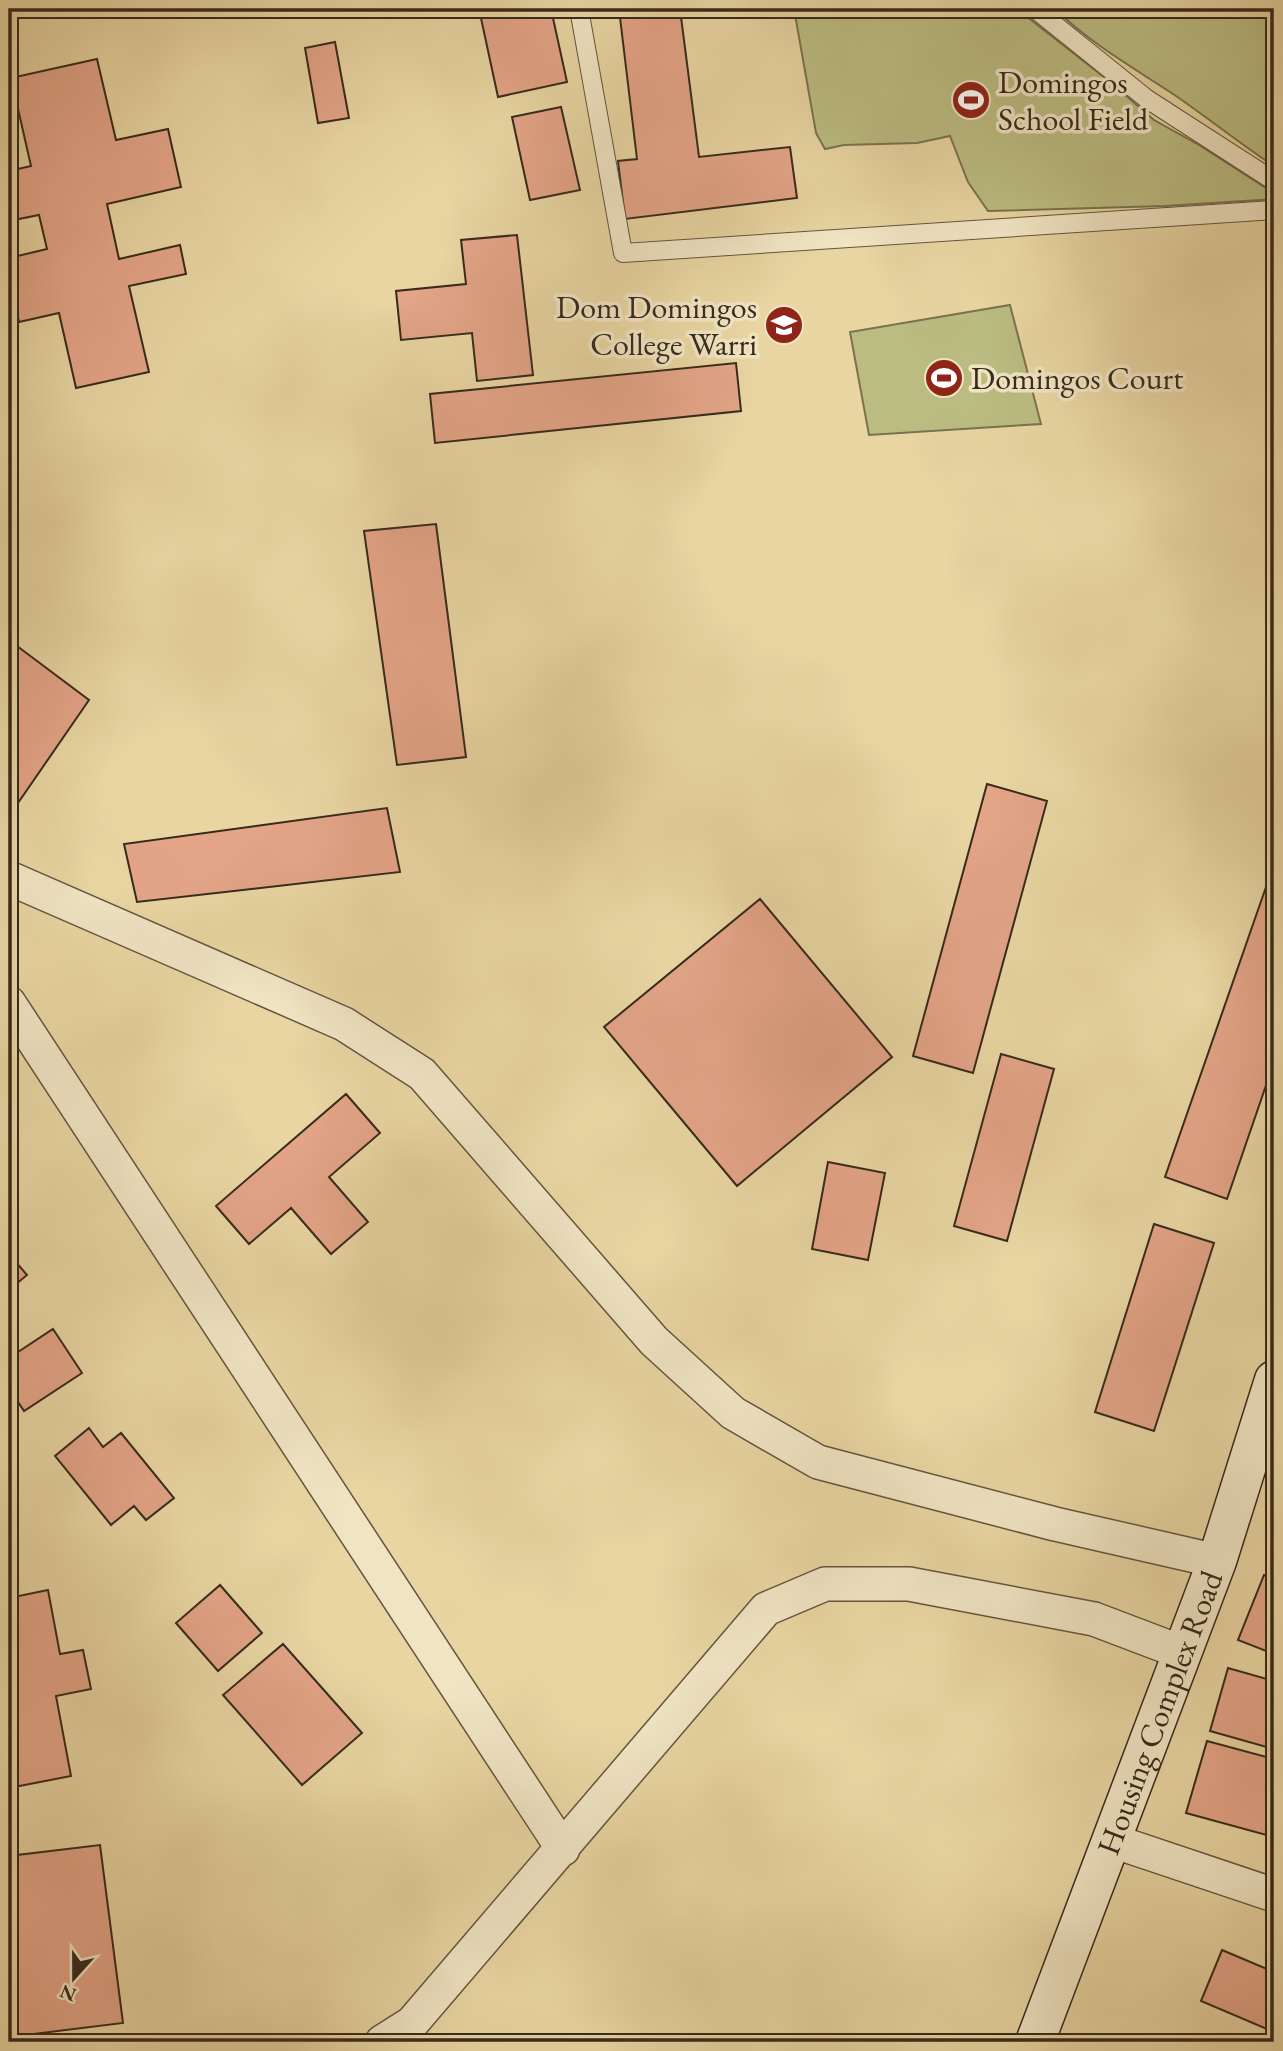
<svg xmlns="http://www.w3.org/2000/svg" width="1283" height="2051" font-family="'EB Garamond',serif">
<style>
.green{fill:#bbbc82;stroke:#79734f;stroke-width:2}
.building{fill:#e3a487;stroke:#372a1c;stroke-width:2}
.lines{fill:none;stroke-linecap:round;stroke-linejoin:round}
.lane-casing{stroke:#63553e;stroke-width:20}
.street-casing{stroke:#63553e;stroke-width:36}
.secondary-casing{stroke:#372a1c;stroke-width:41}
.lane{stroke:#f0e4c3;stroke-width:18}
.street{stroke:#f0e4c3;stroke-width:33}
.secondary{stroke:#f0e4c3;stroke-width:38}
.labels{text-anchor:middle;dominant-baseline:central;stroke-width:7;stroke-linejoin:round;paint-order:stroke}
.poi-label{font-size:32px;fill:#372a1c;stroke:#f0e4c3;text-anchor:start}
.street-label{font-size:32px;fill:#372a1c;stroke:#f0e4c3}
</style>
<rect width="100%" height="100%" fill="#e8d5a2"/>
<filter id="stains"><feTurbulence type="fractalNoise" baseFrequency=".00286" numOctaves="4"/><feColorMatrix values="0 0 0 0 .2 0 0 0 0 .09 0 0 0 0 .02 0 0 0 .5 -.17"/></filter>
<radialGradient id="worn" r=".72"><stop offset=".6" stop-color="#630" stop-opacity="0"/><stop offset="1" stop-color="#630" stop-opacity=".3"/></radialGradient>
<!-- green -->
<path class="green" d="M794 9H1017L1109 81 1154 120 1199 145 1274 193V199L1165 206 988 211 968 182 950 136 917 143 844 145 825 149 816 133Z
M1055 9H1274V166C1239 143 1207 117 1173 94 1132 67 1090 43 1055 9Z
M1010 305 1041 424 869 435 850 332Z"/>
<!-- building -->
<path class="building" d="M479 9H551L567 82 498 97Z
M619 9H680L699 157 790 147 797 198 625 219 618 161 637 159Z
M335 42 349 118 318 123 305 48Z
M97 59 116 140 168 129 181 187 107 204 119 259 180 245 186 274 129 286 149 372 76 388 59 313 19 322 9 275V258L47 249 39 215 9 221V171L31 166 11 78Z
M561 107 580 190 530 200 512 117Z
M517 235 533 375 477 381 472 333 401 340 396 291 466 284 461 240Z
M736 363 741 411 435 443 430 394Z
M9 506 16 530 9 532Z
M436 524 466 757 397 765 364 531Z
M9 640 89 700 18 803 9 798Z
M987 784 1047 801 973 1073 913 1056Z
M387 808 400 872 137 902 124 844Z
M1274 864V1062L1227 1199 1165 1177Z
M760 899 892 1057 737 1186 604 1027Z
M1001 1054 1054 1069 1007 1241 954 1226Z
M346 1094 380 1133 329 1177 368 1222 331 1254 291 1208 249 1244 216 1206Z
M828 1162 885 1173 868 1260 812 1249Z
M1154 1224 1214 1243 1154 1431 1095 1412Z
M9 1254 27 1275 9 1290Z
M53 1329 82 1373 24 1411 9 1388V1358Z
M89 1428 103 1447 121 1433 174 1498 146 1520 134 1506 111 1525 55 1456Z
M1264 1575 1274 1579V1654L1238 1640Z
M220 1585 262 1633 218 1671 176 1623Z
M48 1590 60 1654 83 1650 91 1689 56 1696 71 1776 9 1788V1598Z
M283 1644 362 1733 302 1785 223 1695Z
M1228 1668 1274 1681V1749L1210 1731Z
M1207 1741 1274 1759V1837L1186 1813Z
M100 1845 123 2023 9 2037V1856Z
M1222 1950 1274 1972V2032L1201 2001Z"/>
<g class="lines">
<defs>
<path id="lane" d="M579 9 623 253 1274 210
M1035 9 1147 99 1274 181"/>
<path id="street" d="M9 878 344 1024 422 1074 654 1341 733 1413 818 1462 1055 1524 1217 1561
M9 1003 563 1849
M1110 1840 1274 1895
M382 2042 412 2023 766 1609 825 1584H909L1094 1619 1181 1652"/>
<g id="secondary">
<path id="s1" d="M1035 2042 1217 1561 1274 1380"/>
</g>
</defs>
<!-- lane casing -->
<use href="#lane" class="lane-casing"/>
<!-- street casing -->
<use href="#street" class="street-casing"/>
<!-- secondary casing -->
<use href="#secondary" class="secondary-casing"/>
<!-- lane -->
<use href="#lane" class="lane"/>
<!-- street -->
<use href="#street" class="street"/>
<!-- secondary -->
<use href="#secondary" class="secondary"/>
</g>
<!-- icons -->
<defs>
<symbol id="stadium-disc" viewBox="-11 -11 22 22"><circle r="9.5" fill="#8f2418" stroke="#f0e4c3"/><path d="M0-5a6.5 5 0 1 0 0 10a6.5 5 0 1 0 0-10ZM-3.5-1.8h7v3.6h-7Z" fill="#fff"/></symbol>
<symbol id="school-disc" viewBox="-11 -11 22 22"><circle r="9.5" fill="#8f2418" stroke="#f0e4c3"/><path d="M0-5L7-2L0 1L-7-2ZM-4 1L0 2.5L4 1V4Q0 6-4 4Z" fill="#fff"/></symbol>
</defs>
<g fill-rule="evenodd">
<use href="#stadium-disc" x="949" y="78" width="44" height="44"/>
<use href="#school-disc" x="762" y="303" width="44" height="44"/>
<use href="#stadium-disc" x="922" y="356" width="44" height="44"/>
</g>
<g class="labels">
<!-- poi labels -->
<g class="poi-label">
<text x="998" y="82">Domingos<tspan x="998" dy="37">School Field</tspan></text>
<text x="757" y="307" text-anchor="end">Dom Domingos<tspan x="757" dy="37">College Warri</tspan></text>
<text x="971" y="378">Domingos Court</text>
</g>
<!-- street labels -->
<g class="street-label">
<text stroke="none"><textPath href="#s1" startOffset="352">Housing Complex Road</textPath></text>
</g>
</g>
<!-- margin -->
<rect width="1283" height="2051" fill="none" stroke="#e8d5a2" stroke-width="35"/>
<rect x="10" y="10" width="1262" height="2030" fill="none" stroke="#372a1c" stroke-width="3.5"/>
<rect x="18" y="18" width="1248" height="2016" fill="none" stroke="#372a1c" stroke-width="2"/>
<!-- north arrow -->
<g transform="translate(74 1978) rotate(201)" stroke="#f0e4c3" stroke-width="5" paint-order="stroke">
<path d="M0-5L12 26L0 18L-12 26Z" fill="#372a1c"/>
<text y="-10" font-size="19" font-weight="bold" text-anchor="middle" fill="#372a1c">N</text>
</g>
<rect width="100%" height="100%" filter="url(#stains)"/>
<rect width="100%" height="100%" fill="url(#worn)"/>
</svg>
